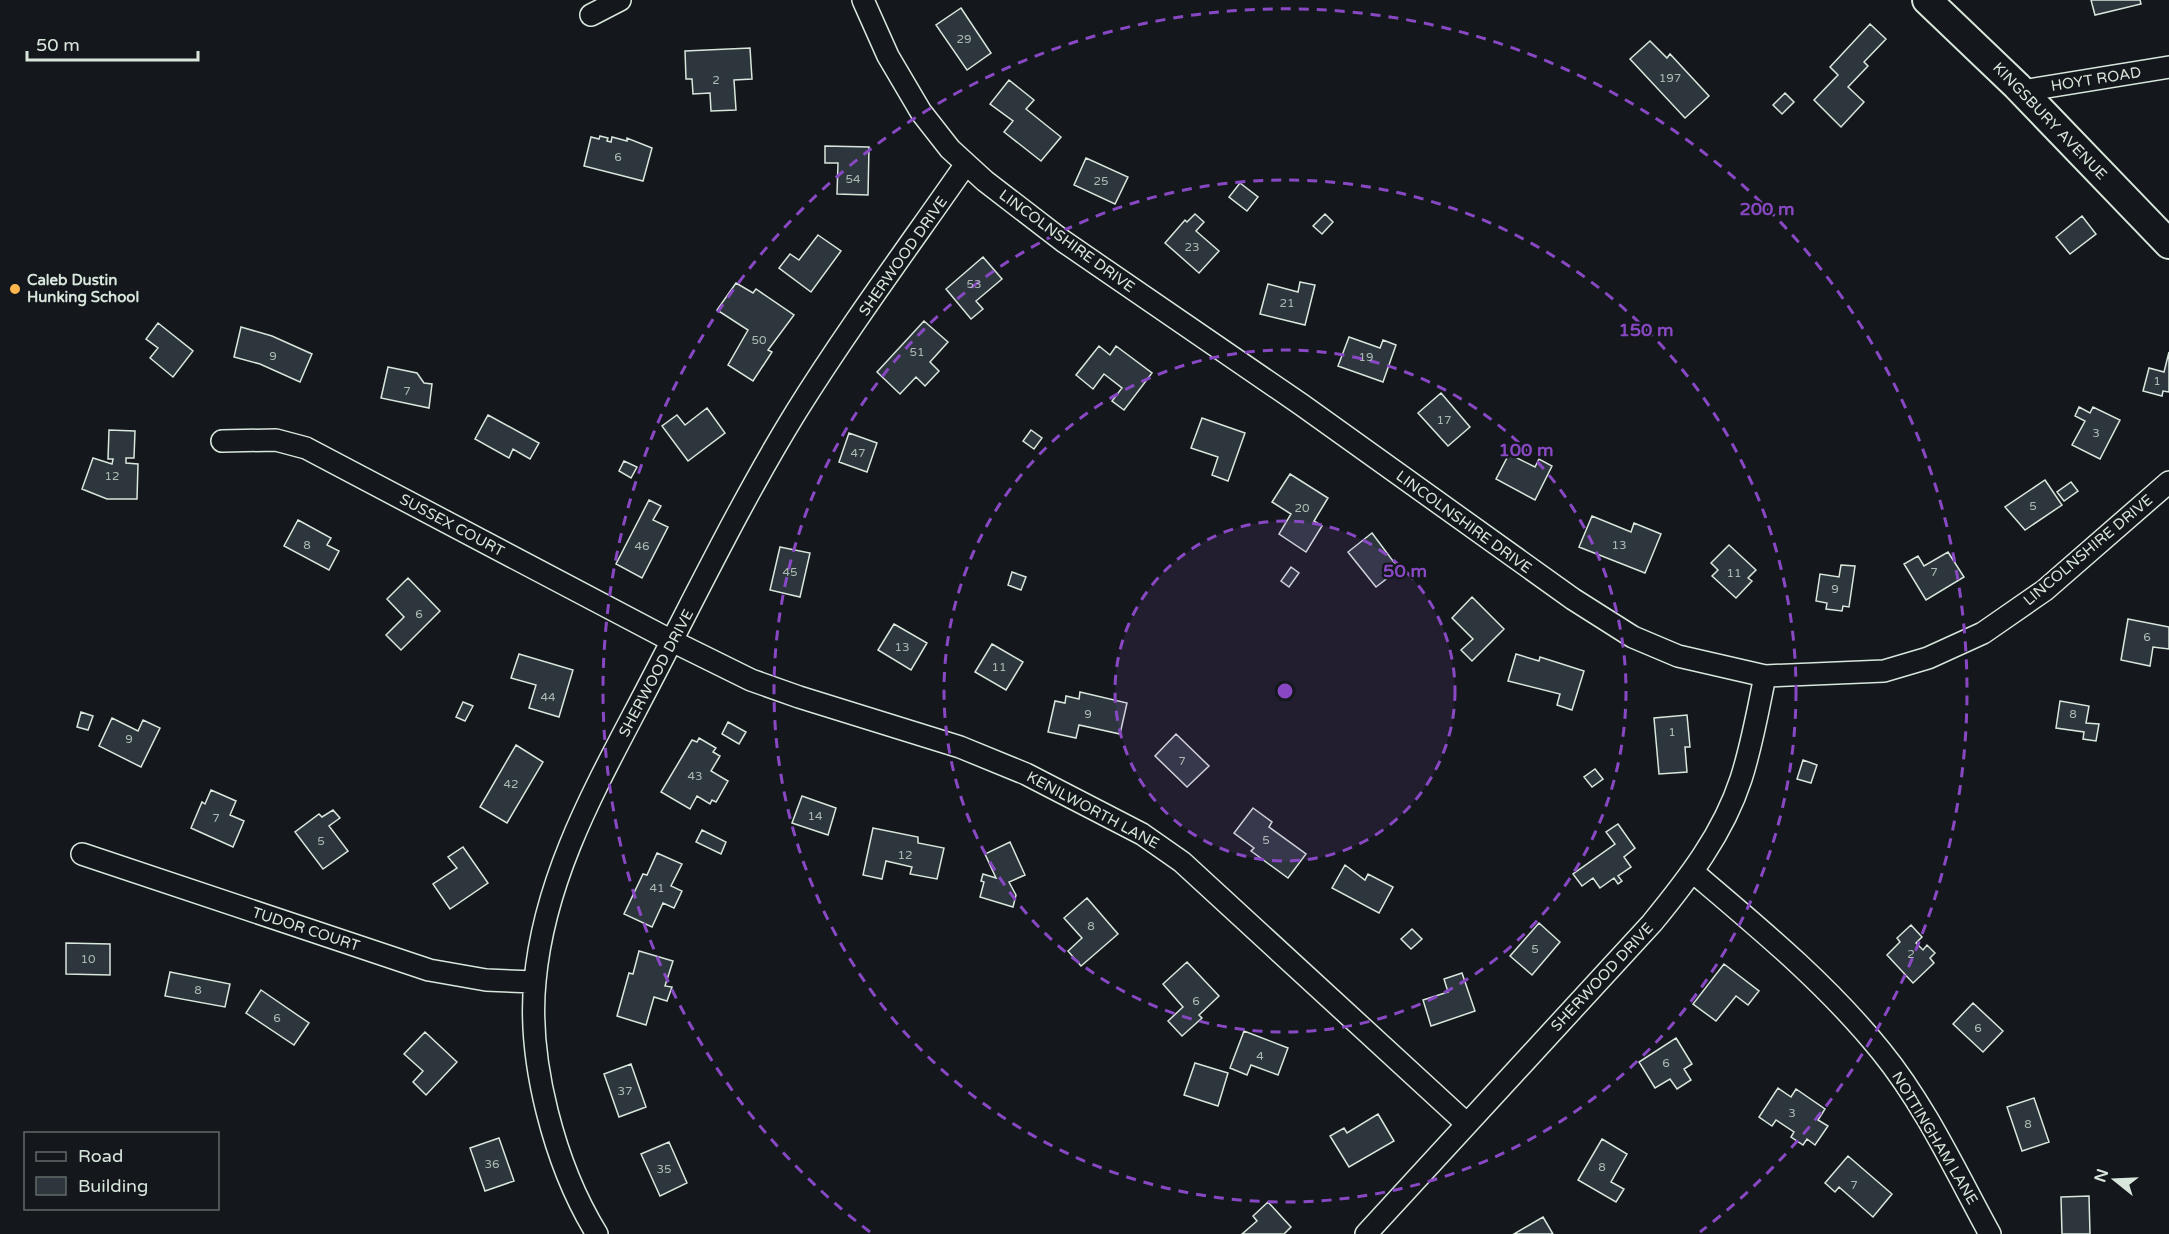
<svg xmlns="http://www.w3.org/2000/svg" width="2169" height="1234" font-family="'Varela Round',sans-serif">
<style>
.building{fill:#2c363c;stroke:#d8e6dc;stroke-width:1.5}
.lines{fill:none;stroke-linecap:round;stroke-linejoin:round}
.street-casing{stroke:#d8e6dc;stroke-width:24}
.secondary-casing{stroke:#d8e6dc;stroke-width:32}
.street{stroke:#14181c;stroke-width:21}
.secondary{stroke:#14181c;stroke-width:28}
.ring{fill:none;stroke:#8948c3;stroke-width:3;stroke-dasharray:10 8}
.poi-dot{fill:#ffb74d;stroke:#14181c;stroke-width:2}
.labels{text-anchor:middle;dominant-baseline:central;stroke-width:4.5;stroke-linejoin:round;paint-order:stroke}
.number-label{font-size:12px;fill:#adbab4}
.street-label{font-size:15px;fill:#d8e6dc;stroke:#14181c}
.poi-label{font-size:15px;font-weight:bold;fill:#d8e6dc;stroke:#14181c;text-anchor:start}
.centre{fill:#8948c3;stroke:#14181c;stroke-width:3}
.ring-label{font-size:18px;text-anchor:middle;font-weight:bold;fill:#8948c3;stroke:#14181c;stroke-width:4.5;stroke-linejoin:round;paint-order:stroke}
</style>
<rect width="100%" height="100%" fill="#14181c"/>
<!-- building -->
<path class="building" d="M2091 0H2140L2141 4 2095 15Z
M961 8 991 53 967 70 936 25Z
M1870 24 1886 39 1864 62 1868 66 1848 87 1864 102 1841 127 1814 100 1838 75 1830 67Z
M1650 41 1667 58 1670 54 1709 96 1685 118 1630 59Z
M750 48 752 79 734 80 736 110 711 111 710 93 693 94 692 79H686L685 51Z
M1009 80 1034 100 1026 109 1061 137 1041 161 1004 132 1013 121 990 104Z
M1785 93 1794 102 1782 114 1773 105Z
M600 136 608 138 607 141 611 142 612 137 627 141V138L652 148 643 181 584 166 591 137 599 139Z
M825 146 869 147 868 195 837 194 838 163H825Z
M1086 158 1128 177 1115 204 1074 185Z
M1240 183 1258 197 1247 211 1229 197Z
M1195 214 1204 222 1196 231 1219 251 1199 273 1165 243 1185 220 1187 222Z
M1325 214 1333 222 1322 234 1313 226Z
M2082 216 2096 234 2070 254 2056 237Z
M818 235 841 251 811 292 779 268 790 254 799 260Z
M983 257 1002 279 976 301 983 309 971 319 946 289Z
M1300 282 1315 285 1305 325 1260 314 1268 284 1298 292Z
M736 283 753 293 756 289 794 315 768 350 772 352 753 381 728 365 748 330 717 310Z
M924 321 948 342 930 362 939 371 925 386 916 377 900 394 877 372Z
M158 323 193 351 173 377 150 358 158 348 146 339Z
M241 327 272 336 312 354 300 382 260 364 234 357Z
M1349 337 1380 348 1383 340 1396 345 1383 382 1338 366Z
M1099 346 1110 355 1116 346 1152 373 1124 410 1112 401 1122 388 1104 374 1093 389 1076 375Z
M2169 352V392L2163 391 2162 396 2143 391 2149 368 2164 372Z
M388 367 417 373 424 383 432 384 429 408 381 398Z
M1441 393 1470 427 1448 446 1418 413Z
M2079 407 2090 413 2093 407 2120 420 2100 459 2072 445 2085 421 2075 416Z
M707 408 725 433 688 461 662 426 677 415 685 425Z
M488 415 539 443 530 459 513 449 509 458 475 439Z
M1202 418 1245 433 1228 481 1212 475 1218 457 1191 448Z
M109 430 135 431 134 458H126V463L138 464 137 499H107L82 489 93 458 112 464 113 459H108Z
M1031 430 1042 438 1034 449 1023 441Z
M849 433 877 443 867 472 839 462Z
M1509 454 1535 467 1539 459 1552 466 1535 500 1496 479Z
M624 461 637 467 631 478 619 471Z
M1290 474 1328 498 1314 521 1322 526 1306 552 1279 534 1291 514 1272 502Z
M2045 480 2062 505 2025 530 2005 507Z
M2071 482 2078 491 2064 501 2057 492Z
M649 500 661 506 653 520 668 527 642 578 616 564Z
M1592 516 1631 532 1634 523 1661 534 1645 573 1579 547Z
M298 520 331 538 327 545 339 551 329 570 284 546Z
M1372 533 1399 569 1376 587 1348 552Z
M1729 545 1756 570 1748 578 1752 581 1736 598 1712 576 1718 570 1711 563Z
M780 547 810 553 800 597 770 590Z
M1948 552 1964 577 1926 600 1904 564 1918 556 1924 566Z
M1841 565 1855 566 1849 607 1843 606 1842 611 1826 609 1827 603 1816 601 1820 574 1839 577Z
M1291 567 1299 573 1289 587 1281 581Z
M1012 572 1026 577 1021 590 1008 585Z
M408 578 440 611 401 650 386 635 404 617 387 599Z
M1472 597 1504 629 1472 661 1461 650 1473 639 1452 618Z
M2128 619 2169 627V649L2153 647 2150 666 2121 660Z
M894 624 927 643 911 670 878 650Z
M992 644 1023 662 1006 690 975 672Z
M519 654 573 670 559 717 529 708 536 685 511 678Z
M1516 654 1539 661 1540 657 1584 671 1572 710 1557 705 1560 694 1508 681Z
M1080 692 1127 703 1120 734 1079 725 1076 738 1048 732 1055 701 1065 703 1066 696 1079 699Z
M2060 701 2089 706 2086 723 2099 724 2096 741 2083 739 2084 732 2056 728Z
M463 702 473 706 465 721 456 717Z
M81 712 93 716 88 730 77 727Z
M1687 715 1690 747H1685L1687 772 1659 774 1654 718Z
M112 718 138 731 143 720 160 728 141 767 99 746Z
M728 722 746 732 739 744 722 734Z
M1176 734 1209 766 1187 787 1155 756Z
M699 738 716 748 713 752 720 756 711 771 728 781 716 802 712 800 710 804 697 796 690 809 661 792 692 740 697 742Z
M516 745 543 762 507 823 480 807Z
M1803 760 1817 765 1811 783 1797 779Z
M1595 769 1603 779 1592 787 1584 777Z
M211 790 236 801 230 815 244 821 233 847 191 828 202 802 205 804Z
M802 796 836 808 828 835 792 823Z
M1253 808 1272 822 1269 827 1306 854 1288 878 1251 851 1254 848 1234 833Z
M333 810 340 818 329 826 348 851 323 869 295 832 319 814 322 817Z
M1618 824 1635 848 1624 857 1631 867 1618 876 1622 881 1618 884 1614 878 1600 888 1593 878 1582 886 1573 874 1615 844 1606 832Z
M873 828 918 837V843L944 848 937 879 910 874 912 867 886 861 882 879 863 875Z
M702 830 726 842 721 854 696 842Z
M1010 842 1025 875 1009 882 1016 895 1013 907 980 897 984 882 981 881 983 874 996 878 985 854Z
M463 847 488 883 450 909 433 884 457 868 448 857Z
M657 853 682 864 671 886 682 891 674 908 663 903 652 927 624 914 643 874 647 875Z
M1345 865 1365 880 1368 874 1393 887 1379 913 1332 888Z
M1087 898 1118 934 1081 966 1068 951 1082 938 1064 918Z
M1539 923 1560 942 1532 975 1510 956Z
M1911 925 1922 937 1916 943 1923 950 1927 945 1935 953 1930 958 1934 963 1913 983 1887 955 1900 942 1897 938Z
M1412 929 1422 939 1411 949 1401 939Z
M66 943 110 944V975L66 974Z
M639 951 673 961 665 986 672 987 667 1001 654 997 646 1025 617 1016 629 973 633 974Z
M1187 962 1219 996 1199 1015 1202 1018 1182 1036 1168 1021 1183 1007 1163 984Z
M1724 964 1759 991 1748 1005 1736 996 1716 1021 1693 1004Z
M170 972 230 984 225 1007 165 996Z
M1462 973 1475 1011 1431 1026 1423 1000 1448 992 1444 979Z
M261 990 309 1023 294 1045 246 1013Z
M1973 1003 2003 1031 1983 1052 1953 1024Z
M1244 1031 1288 1048 1278 1075 1251 1065 1247 1075 1230 1068Z
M425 1032 457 1062 426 1095 413 1082 423 1071 404 1054Z
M1676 1038 1692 1064 1684 1069 1691 1080 1677 1089 1670 1079 1655 1088 1639 1062Z
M1195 1063 1228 1073 1218 1106 1184 1095Z
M631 1064 646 1107 619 1117 604 1074Z
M1778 1088 1791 1097 1796 1089 1825 1109 1818 1120 1828 1126 1815 1145 1807 1139 1803 1145 1791 1137 1794 1132 1776 1120 1772 1126 1759 1117Z
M2034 1098 2049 1142 2022 1151 2007 1107Z
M1378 1114 1394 1141 1349 1167 1330 1136 1344 1128 1347 1133Z
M499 1138 514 1181 485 1191 470 1148Z
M1602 1139 1627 1154 1611 1182 1624 1189 1616 1202 1578 1180Z
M669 1142 687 1183 660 1196 641 1154Z
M1848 1156 1892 1194 1873 1217 1839 1187 1835 1192 1825 1183Z
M2089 1196 2090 1234H2062L2061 1197Z
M1268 1202 1291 1227 1284 1234H1242L1257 1221 1253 1216Z
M1543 1217 1553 1234H1514Z"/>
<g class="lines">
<defs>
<path id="street" d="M863 0 888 56 921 112 950 149 985 181 1063 241 1302 405 1573 599 1633 637 1678 656 1765 676 1884 671 1928 658 1983 633 2045 590 2169 482
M591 15 620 0
M2022 91 2169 67
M222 441 276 440 306 448 672 641 751 680 799 697 960 747 1026 774 1142 834 1182 862 1467 1124
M82 854 429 970 486 980 535 982
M1693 872C1759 928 1826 983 1881 1051 1925 1105 1956 1172 1990 1234
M597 1234C555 1166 527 1061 535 981 545 871 601 778 651 681 698 591 743 498 796 412 849 327 909 246 966 164
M1366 1234 1652 923C1688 879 1723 834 1741 779 1752 745 1758 710 1765 676"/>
<path id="secondary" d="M1927 0 2017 86 2169 244"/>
</defs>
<!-- street casing -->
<use href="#street" class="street-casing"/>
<!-- secondary casing -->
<use href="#secondary" class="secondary-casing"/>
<!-- street -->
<use href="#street" class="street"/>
<!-- secondary -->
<use href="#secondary" class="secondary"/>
</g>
<!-- distance rings -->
<circle cx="1285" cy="691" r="170" fill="#8948c3" fill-opacity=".12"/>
<g class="ring">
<circle cx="1285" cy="691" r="170"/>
<circle cx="1285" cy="691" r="341"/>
<circle cx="1285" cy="691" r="511"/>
<path d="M870 1232A682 682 0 1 1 1700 1232"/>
</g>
<!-- markers -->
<circle class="poi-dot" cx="15" cy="289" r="6"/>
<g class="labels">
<!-- number labels -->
<g class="number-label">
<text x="964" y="39">29</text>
<text x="1670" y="78">197</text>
<text x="716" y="80">2</text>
<text x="618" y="157">6</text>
<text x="853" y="179">54</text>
<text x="1101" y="181">25</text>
<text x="1192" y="247">23</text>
<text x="974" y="284">53</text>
<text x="1287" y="303">21</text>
<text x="759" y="340">50</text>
<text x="917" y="352">51</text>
<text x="273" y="356">9</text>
<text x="1366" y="357">19</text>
<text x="2157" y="381">1</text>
<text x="407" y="391">7</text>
<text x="1444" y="420">17</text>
<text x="2096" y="433">3</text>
<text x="858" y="453">47</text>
<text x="112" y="476">12</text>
<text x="2033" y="506">5</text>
<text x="1302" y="508">20</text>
<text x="307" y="545">8</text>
<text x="1619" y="545">13</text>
<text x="642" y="546">46</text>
<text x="790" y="572">45</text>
<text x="1934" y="572">7</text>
<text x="1734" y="573">11</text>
<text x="1835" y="589">9</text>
<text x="419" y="614">6</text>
<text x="2147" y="637">6</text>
<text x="902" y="647">13</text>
<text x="999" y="667">11</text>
<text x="548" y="697">44</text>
<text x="1088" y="714">9</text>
<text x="2073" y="714">8</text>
<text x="1672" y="732">1</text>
<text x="129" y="739">9</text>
<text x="1182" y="761">7</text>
<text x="695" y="776">43</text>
<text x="511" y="784">42</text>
<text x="815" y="816">14</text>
<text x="216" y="818">7</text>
<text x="1266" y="840">5</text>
<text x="321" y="841">5</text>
<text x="905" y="855">12</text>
<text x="657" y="888">41</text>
<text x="1091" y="926">8</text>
<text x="1535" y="949">5</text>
<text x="1911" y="954">2</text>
<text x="88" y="959">10</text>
<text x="198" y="990">8</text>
<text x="1196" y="1001">6</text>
<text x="277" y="1018">6</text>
<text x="1978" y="1028">6</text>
<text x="1260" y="1056">4</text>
<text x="1666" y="1063">6</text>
<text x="625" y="1091">37</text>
<text x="1792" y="1113">3</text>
<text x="2028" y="1124">8</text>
<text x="492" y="1164">36</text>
<text x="1602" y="1167">8</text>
<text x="664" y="1169">35</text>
<text x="1854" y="1185">7</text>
</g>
<!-- street labels -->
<g class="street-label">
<text transform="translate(2096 79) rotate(-9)">HOYT ROAD</text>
<text transform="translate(2050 121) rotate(46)">KINGSBURY AVENUE</text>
<text transform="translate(1067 241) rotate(36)">LINCOLNSHIRE DRIVE</text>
<text transform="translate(903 256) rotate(-55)">SHERWOOD DRIVE</text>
<text transform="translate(1464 522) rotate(36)">LINCOLNSHIRE DRIVE</text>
<text transform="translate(452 525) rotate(28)">SUSSEX COURT</text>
<text transform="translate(2088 550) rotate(-40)">LINCOLNSHIRE DRIVE</text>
<text transform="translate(656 673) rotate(-62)">SHERWOOD DRIVE</text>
<text transform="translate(1093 810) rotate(28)">KENILWORTH LANE</text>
<text transform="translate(306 929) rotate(18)">TUDOR COURT</text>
<text transform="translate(1602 977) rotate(-47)">SHERWOOD DRIVE</text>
<text transform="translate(1935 1138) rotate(59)">NOTTINGHAM LANE</text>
</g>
<!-- poi labels -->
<g class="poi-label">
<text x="27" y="280">Caleb Dustin<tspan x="27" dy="17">Hunking School</tspan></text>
</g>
</g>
<circle cx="1285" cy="691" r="9" class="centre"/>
<g class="ring-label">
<text x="1767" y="215">200 m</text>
<text x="1646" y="336">150 m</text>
<text x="1526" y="456">100 m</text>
<text x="1405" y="577">50 m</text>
</g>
<!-- legend -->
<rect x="24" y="1132" width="195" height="78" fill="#14181c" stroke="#626a69" stroke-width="1.5"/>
<rect x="36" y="1152" width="30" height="9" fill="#14181c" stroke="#626a69" stroke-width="1.5"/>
<text x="78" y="1162" font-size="18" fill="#d8e6dc">Road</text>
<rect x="36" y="1177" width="30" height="18" fill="#2c363c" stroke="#626a69" stroke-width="1.5"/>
<text x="78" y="1192" font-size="18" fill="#d8e6dc">Building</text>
<!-- north arrow -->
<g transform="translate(2115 1180) rotate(288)" stroke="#14181c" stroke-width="4.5" paint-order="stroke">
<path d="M0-4.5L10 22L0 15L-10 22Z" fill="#d8e6dc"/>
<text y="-9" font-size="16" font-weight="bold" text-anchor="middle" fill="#d8e6dc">N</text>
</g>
<!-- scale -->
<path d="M27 51v9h171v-9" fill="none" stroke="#d8e6dc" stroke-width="3"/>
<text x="36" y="51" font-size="18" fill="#d8e6dc" stroke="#14181c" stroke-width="4.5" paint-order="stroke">50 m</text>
</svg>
